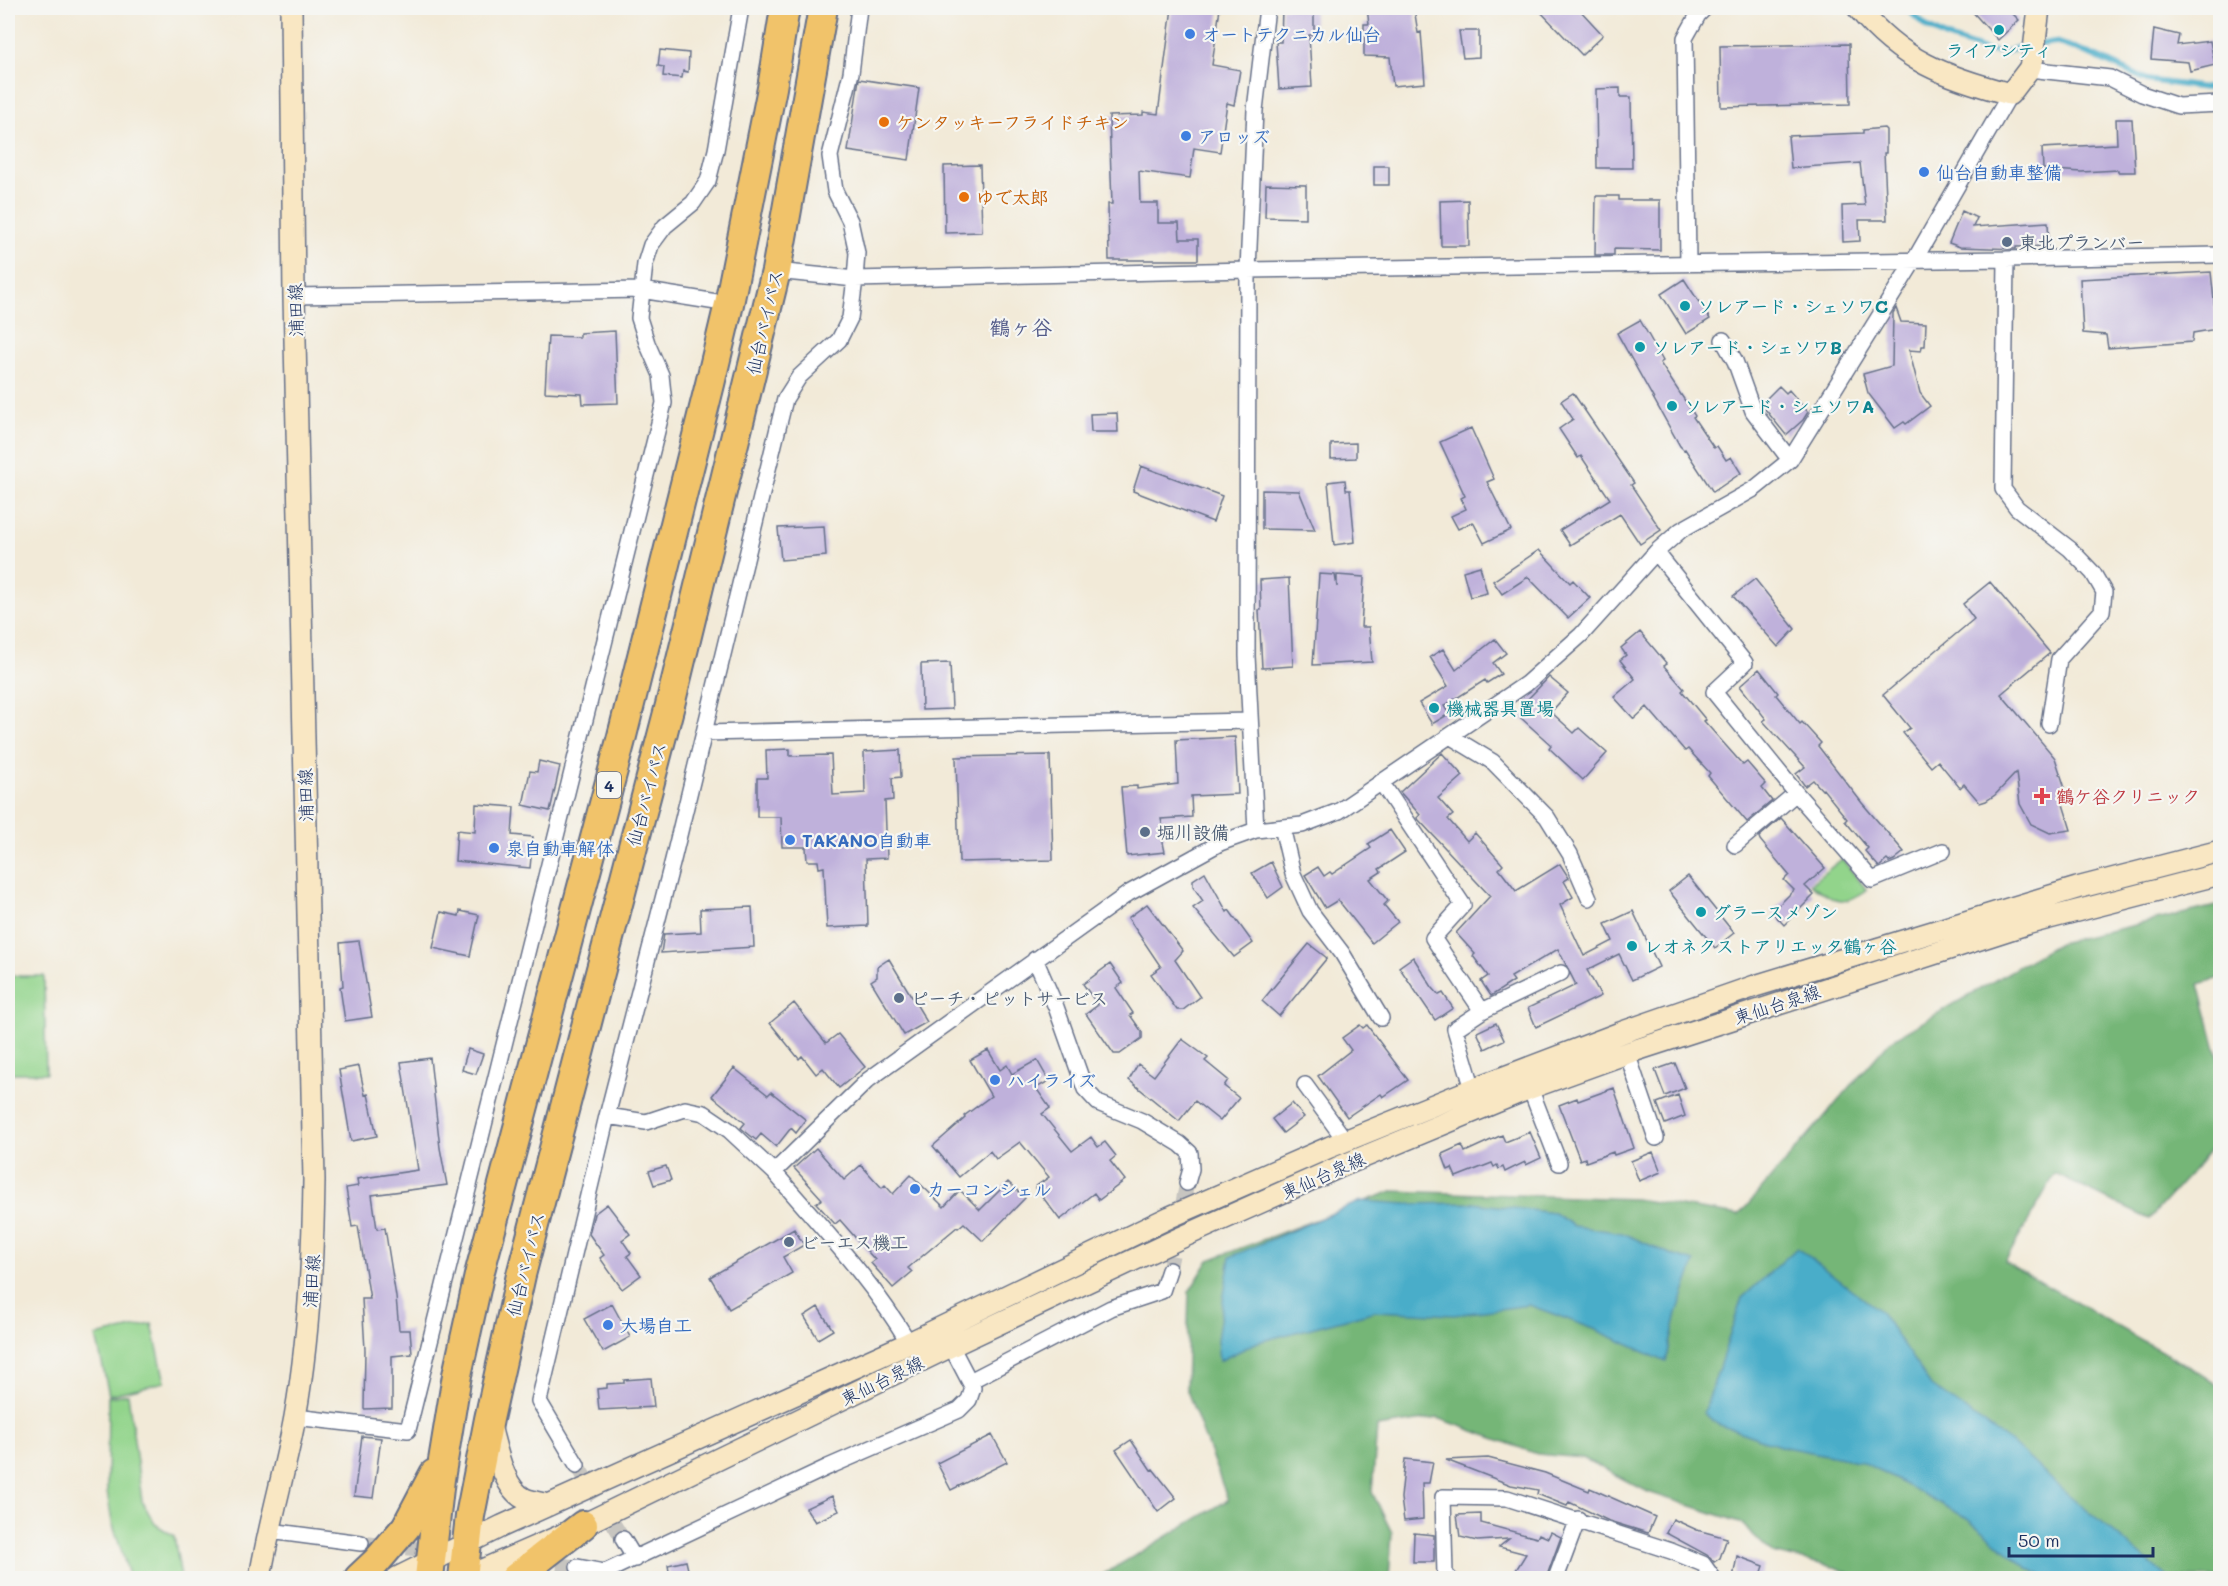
<svg xmlns="http://www.w3.org/2000/svg" width="2228" height="1586" font-family="Mali,'Klee One',sans-serif">
<style>
.green{fill:#92d48b;stroke:#568274;stroke-width:1.5}
.forest{fill:#75b677;stroke:#48726a;stroke-width:1.5}
.water{fill:#4aadc9;stroke:#326e94;stroke-width:1.5}
.lines{fill:none;stroke-linecap:round;stroke-linejoin:round}
.stream{stroke:#4aadc9;stroke-width:6}
.building{fill:#bfb1db}
.street-tunnel{stroke:#c7c5c0;stroke-width:15;stroke-dasharray:15 8;stroke-linecap:butt}
.street-casing{stroke:#667089;stroke-width:18}
.secondary-casing{stroke:#667089;stroke-width:24}
.highway-casing{stroke:#667089;stroke-width:32}
.street{stroke:#fff;stroke-width:15}
.secondary{stroke:#f9e7c3;stroke-width:21}
.highway{stroke:#f1c36a;stroke-width:28}
.culture-dot{fill:#0f9aa8;stroke:#f6f6f2;stroke-width:2}
.shop-dot{fill:#3f7fe0;stroke:#f6f6f2;stroke-width:2}
.food-dot{fill:#e8710a;stroke:#f6f6f2;stroke-width:2}
.service-dot{fill:#5c6f8a;stroke:#f6f6f2;stroke-width:2}
.health-dot{fill:#e0444e;stroke:#f6f6f2;stroke-width:2}
.labels{text-anchor:middle;dominant-baseline:central;stroke-width:4.5;stroke-linejoin:round;paint-order:stroke}
.shield{fill:#f6f6f2;stroke:#5d6b8a;stroke-width:1.5}
.shield-label{font-size:16px;font-weight:bold;fill:#1b2f5e}
.shop-label{font-size:18px;font-weight:bold;fill:#366cbe;stroke:#f6f6f2;text-anchor:start}
.culture-label{font-size:18px;font-weight:bold;fill:#0d838f;stroke:#f6f6f2;text-anchor:start}
.food-label{font-size:18px;font-weight:bold;fill:#c56008;stroke:#f6f6f2;text-anchor:start}
.service-label{font-size:18px;font-weight:bold;fill:#4e5e75;stroke:#f6f6f2;text-anchor:start}
.street-label{font-size:18px;fill:#1b2f5e;stroke:#f6f6f2}
.health-label{font-size:18px;font-weight:bold;fill:#be3a42;stroke:#f6f6f2;text-anchor:start}
.quarter-label{font-size:21px;font-weight:bold;fill:#545c8a;stroke:#f6f6f2}
</style>
<rect width="100%" height="100%" fill="#f6f6f2"/>
<filter id="ink" filterUnits="userSpaceOnUse"><feTurbulence type="fractalNoise" baseFrequency=".0167" numOctaves="2"/><feDisplacementMap in="SourceGraphic" scale="12" xChannelSelector="R" yChannelSelector="G"/><feConvolveMatrix kernelMatrix="1 2 1 2 8 2 1 2 1" color-interpolation-filters="sRGB"/></filter>
<filter id="wash" filterUnits="userSpaceOnUse"><feTurbulence type="fractalNoise" baseFrequency=".008" numOctaves="4" result="noise"/><feDisplacementMap in="SourceGraphic" scale="24" xChannelSelector="R" yChannelSelector="G"/><feGaussianBlur stdDeviation="1.35" result="paint"/><feColorMatrix in="noise" values="0 0 0 0 0 0 0 0 0 0 0 0 0 0 0 0 0 1.4 0 .05"/><feComposite in="paint" operator="in"/></filter>
<g filter="url(#wash)">
<rect width="100%" height="100%" fill="#f2ead8"/>
<!-- green -->
<path class="green" d="M1842 859 1867 890C1839 909 1836 901 1810 884Z
M8 976H44L46 1073H8Z
M152 1324 165 1382 109 1395 96 1336Z
M128 1394 142 1501 155 1524 174 1536 181 1578H130L112 1522 107 1492 108 1397Z"/>
<!-- forest -->
<path class="forest" d="M2220 905V978L2199 984 2220 1064V1137L2197 1166 2149 1219 2055 1174 2005 1262 2196 1371 2220 1387V1578H1858L1838 1568 1772 1553 1740 1522 1648 1492 1583 1458 1537 1454 1438 1418 1377 1427 1372 1492 1392 1533 1389 1578H1097L1228 1500 1186 1388 1189 1292 1209 1260 1392 1191 1635 1199 1739 1215 1890 1041 2059 943Z"/>
<!-- water -->
<path class="water" d="M1361 1201 1406 1204 1473 1203 1554 1213 1574 1226 1622 1233 1675 1256 1695 1262 1677 1313 1666 1362 1594 1329 1529 1305 1454 1315 1376 1311 1258 1342 1219 1361 1217 1340 1230 1257Z
M1797 1248 1881 1312 1931 1386 2013 1444 2063 1490 2168 1578H2047L2028 1568 1967 1518 1863 1462 1780 1446 1717 1424 1704 1413 1742 1298Z"/>
<g class="lines">
<!-- stream -->
<path class="stream" d="M1906 8 1927 27 1945 37 1988 51 2005 52 2016 48 2055 42 2090 54 2147 80 2205 88H2220"/>
</g>
<g id="blocks">
<!-- building -->
<path class="building" d="M1172 8H1220L1212 65 1240 70 1234 105 1227 103 1220 152 1194 148 1190 178 1139 171 1140 203H1158V223H1179L1180 239H1198V260H1109L1108 204H1112L1109 116 1143 115V112L1158 114Z
M1282 8H1314V35H1309L1312 87 1279 89 1276 42H1281Z
M1367 8H1414L1418 33 1421 32 1425 83 1393 86 1390 57 1364 56V24H1369Z
M1537 8H1578L1603 35 1582 55Z
M1969 8H2007L2019 20 1998 40Z
M2154 29 2179 35 2177 45 2210 41 2215 65 2190 71 2188 62 2151 59Z
M1459 31H1479V57L1463 58Z
M1849 44 1850 104 1721 107 1720 46Z
M660 50 689 53 688 72 683 71 682 78 663 76 664 67 658 66Z
M859 79 919 88 909 160 848 151Z
M1620 88V97H1631L1632 168H1597L1596 89Z
M2116 119H2132L2135 172H2118V170L2081 172 2043 169 2042 148 2117 144Z
M1884 128 1886 130V153H1884L1887 220H1859L1860 241 1843 242 1842 206 1865 205 1860 163 1791 168 1788 136 1863 133V130Z
M980 165 982 232 945 233 944 166Z
M1374 166H1389V185H1374Z
M1266 184 1306 185V218L1265 217Z
M1596 196H1619V200H1660V250L1614 249V255H1595Z
M1468 200 1469 246H1441L1440 201Z
M1962 211 1977 218 1973 227 2048 222 2049 246 2016 247V249L1960 247 1949 243Z
M2211 272 2217 329 2193 333 2192 342 2108 348 2106 335 2083 333 2080 279Z
M1684 279 1710 319 1686 334 1661 294Z
M1896 308 1901 322 1926 323 1925 346H1922L1921 351 1909 350 1920 393 1930 406 1906 424 1904 422 1895 428 1868 393 1863 374 1892 366 1893 313Z
M1640 320 1663 361 1660 363 1695 416 1693 417 1714 448 1717 446 1726 460 1731 457 1741 473 1713 492 1685 449 1684 450 1680 446 1617 333Z
M615 331 618 403 583 404 582 394 545 392 548 336 580 337V333Z
M1779 386 1786 393 1789 390 1808 412 1803 420 1786 435 1761 404Z
M1573 393 1634 483 1631 485 1661 530 1640 544 1620 514 1570 545 1560 530 1610 499 1581 456 1578 458 1559 429 1573 419 1561 401Z
M1117 413 1118 432H1091L1090 414Z
M1471 428 1494 479 1487 482 1511 530 1484 543 1473 522 1458 529 1451 516 1466 509 1461 498 1465 496 1440 442Z
M1356 443V458L1331 459V444Z
M1141 466 1222 496 1213 522 1133 491Z
M1345 480 1346 490H1350L1355 542 1334 545 1328 482Z
M1262 490 1299 491 1315 530 1262 529Z
M824 526 826 556 781 560 778 528Z
M1539 550 1570 583 1573 580 1590 598 1568 618 1528 577 1502 594 1493 581Z
M1480 566 1487 593 1470 597 1463 571Z
M1319 574 1335 575 1337 587V575L1364 577 1361 627H1369L1372 662 1313 665Z
M1289 578 1293 666 1262 668 1259 610H1261L1260 580Z
M1755 579 1795 629 1778 647 1733 596Z
M1990 582 2050 653 2001 694 2055 758 2064 785 2062 801 2071 830 2050 833 2031 824 2020 804 2016 773 1995 795 1986 801 1980 803 1964 784 1960 788 1938 761 1931 767 1903 733 1910 728 1883 695 1974 619 1963 604Z
M1640 632 1667 664 1664 666 1684 689 1682 691 1706 720 1704 721 1743 765 1747 762 1766 784 1762 788 1772 801 1747 822 1708 776 1710 773 1688 749 1685 751 1647 707 1634 719 1614 697 1635 679 1620 660 1626 655 1621 648Z
M1495 639 1506 653 1493 663 1501 674 1487 683 1485 680 1444 706 1449 714 1432 724 1419 703 1448 686 1430 657 1443 649 1456 670Z
M950 663 952 709 922 710 921 664Z
M1759 669 1778 693 1776 695 1800 724 1802 722 1821 743 1818 746 1862 803 1904 852 1894 860 1889 862 1887 860 1879 867 1865 851 1868 848 1845 821 1847 819 1823 789 1822 790 1813 780 1805 786 1796 774 1805 767 1763 721 1766 719 1740 686Z
M1549 677 1568 693 1551 712 1574 733 1579 728 1607 753 1583 780 1549 748 1551 745 1521 718 1531 707 1525 702Z
M1235 737 1238 794 1191 796 1192 817 1161 819 1165 838H1162L1165 852 1127 856 1121 787 1137 786V789L1178 784 1176 740Z
M790 749V756L831 755 833 795 865 793 864 752 900 750 901 777 892 778 893 800 885 801 887 858 866 859 868 926 827 928 824 867 819 868 818 861H807L806 847H782L781 817H757V778H767L766 750Z
M1442 753 1463 776 1438 798 1453 815 1448 819 1467 841 1475 833 1503 865 1499 869 1516 891 1560 864 1569 878 1564 881 1573 897 1560 905 1584 956 1613 941 1605 924 1633 911 1659 967 1632 980 1619 954 1587 970 1601 996 1536 1027 1528 1008 1576 985 1558 949 1511 977 1514 981 1491 996 1481 981 1488 976 1473 956 1475 954 1456 933 1490 896 1417 818 1420 815 1400 792Z
M1050 755 1053 860 959 862 956 757Z
M539 761 560 766 550 811 523 805 530 771 537 772Z
M476 804 514 807 512 835 533 837 530 868 455 861 457 830 475 832Z
M1781 818 1825 868 1805 886 1814 895 1784 925 1772 912 1794 890 1784 880 1789 875 1760 840 1759 837Z
M1390 830 1405 852 1379 869 1381 872 1370 879 1388 901 1384 905 1398 922 1372 943 1338 900 1325 908 1305 875 1318 867 1324 876 1330 872 1332 874 1371 848 1368 844Z
M1271 862 1283 887 1268 898 1252 873Z
M1205 872 1227 912 1229 910 1253 943 1234 957 1193 908 1203 901 1193 886V880Z
M1688 876 1734 933 1715 948 1669 891Z
M1147 904 1183 951 1175 960 1200 997 1183 1010H1177L1151 974 1161 967 1128 918Z
M752 907 754 947 661 953 664 934 701 932 700 909Z
M460 911 479 915 470 956 433 948 441 912 459 916Z
M359 941 372 1017 345 1021 340 987 343 986 340 943Z
M1309 944 1327 958 1279 1016 1262 1001Z
M1413 957 1432 987 1439 995 1443 993 1453 1008 1435 1020 1399 967Z
M889 959 927 1022 904 1035 871 981 877 977V967Z
M1110 964 1123 983 1116 988 1133 1013 1130 1015 1142 1032V1038L1120 1054H1114L1086 1014 1098 1005 1083 984Z
M794 1003 826 1043 838 1034 865 1067 839 1088 823 1068 816 1074 802 1056 799 1059 770 1023Z
M1496 1023 1504 1040 1485 1049 1477 1032Z
M1360 1025 1363 1028 1367 1025 1408 1080 1383 1097 1381 1094 1347 1117 1318 1076 1351 1050 1342 1038Z
M1182 1039 1208 1058 1205 1061 1228 1080 1224 1086 1239 1098 1220 1121 1195 1101 1179 1121 1129 1080 1138 1064 1154 1076Z
M468 1049 483 1054 476 1074 462 1070Z
M988 1050 1000 1070 1007 1065 1012 1074 1037 1060 1049 1081 1036 1088 1050 1108 1042 1114 1072 1151 1091 1137 1098 1147 1105 1142 1116 1156 1110 1161 1125 1180 1099 1200 1094 1193 1060 1220 1035 1187 1049 1177 1020 1142 996 1159 990 1151 959 1177 933 1146 965 1118 964 1116 991 1096 970 1060Z
M430 1058 440 1148 447 1185 372 1195 377 1229 385 1228 396 1297 399 1330H410L412 1354 392 1356V1408L364 1409 365 1350 362 1299H370L358 1226 352 1227 346 1188 358 1186 357 1179 418 1170 401 1062Z
M1675 1063 1685 1088 1665 1096 1655 1070Z
M359 1066 365 1095 368 1094 377 1136 351 1141 339 1070Z
M734 1068 768 1095 771 1092 806 1120 796 1133 791 1128 776 1147 761 1134 756 1140 741 1128 745 1123 712 1096Z
M1614 1088 1634 1148 1614 1155 1613 1152 1586 1162 1585 1158 1580 1160 1559 1105 1577 1098 1578 1101Z
M1678 1095 1685 1116 1665 1124 1657 1103Z
M1292 1103 1304 1117 1283 1133 1272 1119Z
M1530 1132 1541 1158 1526 1165 1525 1162 1505 1172 1503 1167 1499 1169 1497 1165 1494 1167 1492 1163 1456 1177 1452 1168 1448 1170 1442 1154 1462 1145 1465 1152 1502 1135 1505 1142Z
M816 1148 844 1180 861 1165 882 1188 885 1185 893 1194 911 1175 944 1207 960 1190 980 1210 1008 1182 1025 1198 983 1241 964 1223 958 1228 957 1227 908 1268 912 1272 893 1288 871 1263 875 1260 840 1220 835 1224 816 1203 822 1199 794 1168Z
M1653 1152 1661 1172 1639 1181 1631 1161Z
M666 1166 671 1180 654 1185 649 1171Z
M607 1204 630 1234 622 1240 631 1253 627 1256 641 1275 622 1289 600 1258 604 1255 589 1234 594 1214Z
M794 1229 804 1245 783 1257 792 1273 729 1309 710 1277Z
M612 1304 630 1337 603 1352 584 1319Z
M818 1307 833 1330 818 1339 804 1316Z
M651 1378 654 1407 599 1410 597 1389 607 1388V1384L624 1383V1380Z
M992 1435 1007 1462 951 1490 937 1463Z
M362 1436 381 1438 373 1498 354 1496Z
M1131 1440 1151 1470 1153 1469 1176 1498 1158 1512 1116 1450Z
M1488 1458 1545 1473 1589 1491 1590 1488 1655 1517 1648 1533 1609 1521 1569 1502 1567 1506 1537 1494 1538 1490 1511 1485 1446 1460Z
M1405 1459 1433 1462 1429 1483H1422L1423 1519 1404 1521 1401 1498Z
M832 1496 839 1511 815 1522 806 1508Z
M1481 1514V1523L1537 1538 1539 1534 1548 1538 1551 1532 1561 1537 1546 1578H1511L1526 1554 1499 1547 1509 1539 1477 1541 1460 1537 1457 1515Z
M1673 1519 1697 1530 1727 1538 1720 1558 1714 1562 1707 1555 1666 1533Z
M1414 1533 1434 1535V1562H1413Z
M1737 1556 1764 1566 1760 1578H1733Z
M686 1561 690 1578H670L668 1565Z"/>
</g>
</g>
<g filter="url(#ink)">
<use href="#blocks" fill-opacity="0" stroke="#667089" stroke-width="1.5"/>
<g class="lines">
<!-- street-tunnel -->
<path class="street-tunnel" d="M1169 1270 1187 1183
M577 1465 623 1539
M361 1543 436 1551
M534 1563 578 1567"/>
<defs>
<path id="street" d="M859 8 851 73 830 156 835 191 850 221 857 253 855 279 1248 270 2006 259 2003 489 2017 508 2070 549 2093 573 2104 592 2102 611 2059 659 2049 724
M2029 69 2110 78 2142 94 2178 106 2220 104
M2006 259 2220 255
M1688 263 1685 38 1698 15 1705 8
M294 296 641 290 729 304
M1723 340 1735 361 1753 411 1790 460
M1656 552 1745 663 1714 692 1796 793 1872 880 1943 851
M704 733 1249 721
M1450 736 1493 762 1547 817 1570 854 1589 898
M1381 782 1463 905 1433 938 1482 1011
M1282 827 1293 874 1310 911 1342 953 1381 1018
M1256 830 1247 656 1248 270 1255 110 1267 8
M1735 845 1796 793
M1035 959 1056 1007 1085 1089 1098 1103 1142 1121 1180 1144 1190 1153 1191 1169 1187 1183
M1627 1053 1656 1138
M1305 1085 1345 1140
M1530 1088 1559 1163
M1473 1089 1455 1029 1482 1011 1561 973
M607 1116 673 860 785 399 799 377 839 340 850 318 855 279 776 271
M909 1343C872 1280 821 1227 774 1172L868 1080 1129 893 1220 843 1256 830 1302 825 1339 811 1526 684 1581 635 1656 552 1681 530 1754 489 1790 460 1915 259 2010 94
M970 1381 1111 1308 1162 1291 1169 1270
M295 1417 408 1430 664 403 661 375 647 343 639 318 645 264 651 245 665 226 693 203 708 181 716 150 741 8
M577 1465 539 1401 607 1116 646 1122 685 1109 704 1113 729 1130 774 1172
M270 1531 361 1543
M623 1539 635 1559
M578 1567 605 1572 828 1467 959 1410 969 1400 973 1388 951 1346
M1449 1578 1445 1575 1443 1497 1507 1498 1671 1551 1703 1564 1713 1578
M1556 1578 1578 1519"/>
<path id="secondary" d="M1858 8C1901 61 1946 77 2010 94L2029 69 2033 58 2039 8
M490 1426C496 1447 503 1489 525 1499 532 1502 541 1503 549 1505
M260 1578C269 1524 285 1471 295 1417 309 1339 313 1260 314 1180L294 296 291 8
M397 1578 502 1526 909 1343 1170 1217 1330 1147 1473 1089 1620 1033 1755 986 2077 888 2220 851
M464 1578 560 1536 951 1346 1178 1239 1337 1168 1530 1088 1627 1053 2026 924 2220 874"/>
<path id="highway" d="M359 1578 376 1562 406 1527 434 1474
M429 1578 440 1479 457 1375 480 1271 621 740 710 384 729 304 772 88 785 8
M463 1578 470 1516 489 1419 521 1275 670 705 776 271 823 8
M515 1578 583 1525"/>
</defs>
<!-- street casing -->
<use href="#street" class="street-casing"/>
<!-- secondary casing -->
<use href="#secondary" class="secondary-casing"/>
<!-- highway casing -->
<use href="#highway" class="highway-casing"/>
<!-- street -->
<use href="#street" class="street"/>
<!-- secondary -->
<use href="#secondary" class="secondary"/>
<!-- highway -->
<use href="#highway" class="highway"/>
</g>
</g>
<!-- markers -->
<g class="culture-dot">
<circle cx="1999" cy="30" r="6"/>
<circle cx="1685" cy="306" r="6"/>
<circle cx="1640" cy="347" r="6"/>
<circle cx="1672" cy="406" r="6"/>
<circle cx="1434" cy="708" r="6"/>
<circle cx="1701" cy="912" r="6"/>
<circle cx="1632" cy="946" r="6"/>
</g>
<g class="shop-dot">
<circle cx="1190" cy="34" r="6"/>
<circle cx="1186" cy="136" r="6"/>
<circle cx="1924" cy="172" r="6"/>
<circle cx="790" cy="840" r="6"/>
<circle cx="494" cy="848" r="6"/>
<circle cx="995" cy="1080" r="6"/>
<circle cx="915" cy="1189" r="6"/>
<circle cx="608" cy="1325" r="6"/>
</g>
<g class="food-dot">
<circle cx="884" cy="122" r="6"/>
<circle cx="964" cy="197" r="6"/>
</g>
<g class="service-dot">
<circle cx="2007" cy="242" r="6"/>
<circle cx="1145" cy="832" r="6"/>
<circle cx="899" cy="998" r="6"/>
<circle cx="789" cy="1242" r="6"/>
</g>
<path class="health-dot" d="M2039 787h6v6h6v6h-6v6h-6v-6h-6v-6h6z"/>
<g class="labels">
<!-- shield labels -->
<rect class="shield" x="597" y="772" width="24" height="26" rx="4.5"/>
<g class="shield-label">
<text x="609" y="785">4</text>
</g>
<!-- shop labels -->
<g class="shop-label">
<text x="1202" y="34">オートテクニカル仙台</text>
<text x="1198" y="136">アロッズ</text>
<text x="1936" y="172">仙台自動車整備</text>
<text x="802" y="840">TAKANO自動車</text>
<text x="506" y="848">泉自動車解体</text>
<text x="1007" y="1080">ハイライズ</text>
<text x="927" y="1189">カーコンシェル</text>
<text x="620" y="1325">大場自工</text>
</g>
<!-- culture labels -->
<g class="culture-label">
<text x="1999" y="50" text-anchor="middle">ライフシティ</text>
<text x="1697" y="306">ソレアード・シェソワC</text>
<text x="1652" y="347">ソレアード・シェソワB</text>
<text x="1684" y="406">ソレアード・シェソワA</text>
<text x="1446" y="708">機械器具置場</text>
<text x="1713" y="912">グラースメゾン</text>
<text x="1644" y="946">レオネクストアリエッタ鶴ヶ谷</text>
</g>
<!-- food labels -->
<g class="food-label">
<text x="896" y="122">ケンタッキーフライドチキン</text>
<text x="976" y="197">ゆで太郎</text>
</g>
<!-- service labels -->
<g class="service-label">
<text x="2019" y="242">東北プランバー</text>
<text x="1157" y="832">堀川設備</text>
<text x="911" y="998">ピーチ・ピットサービス</text>
<text x="801" y="1242">ビーエス機工</text>
</g>
<!-- street labels -->
<g class="street-label">
<text transform="translate(295 310) rotate(-91)">浦田線</text>
<text transform="translate(764 322) rotate(-77)">仙台バイパス</text>
<text transform="translate(646 794) rotate(-75)">仙台バイパス</text>
<text transform="translate(305 795) rotate(-91)">浦田線</text>
<text transform="translate(1777 1004) rotate(-18)">東仙台泉線</text>
<text transform="translate(1323 1175) rotate(-24)">東仙台泉線</text>
<text transform="translate(525 1264) rotate(-76)">仙台バイパス</text>
<text transform="translate(311 1281) rotate(-86)">浦田線</text>
<text transform="translate(882 1380) rotate(-26)">東仙台泉線</text>
</g>
<!-- health labels -->
<g class="health-label">
<text x="2056" y="796">鶴ケ谷クリニック</text>
</g>
<!-- quarter labels -->
<g class="quarter-label">
<text x="1021" y="326">鶴ヶ谷</text>
</g>
</g>
<!-- margin -->
<rect width="2228" height="1586" fill="none" stroke="#f6f6f2" stroke-width="30"/>
<!-- scale -->
<path d="M2009 1547v9h144v-9" fill="none" stroke="#1b2f5e" stroke-width="3"/>
<text x="2018" y="1547" font-size="18" fill="#1b2f5e" stroke="#f6f6f2" stroke-width="4.5" paint-order="stroke">50 m</text>
</svg>
